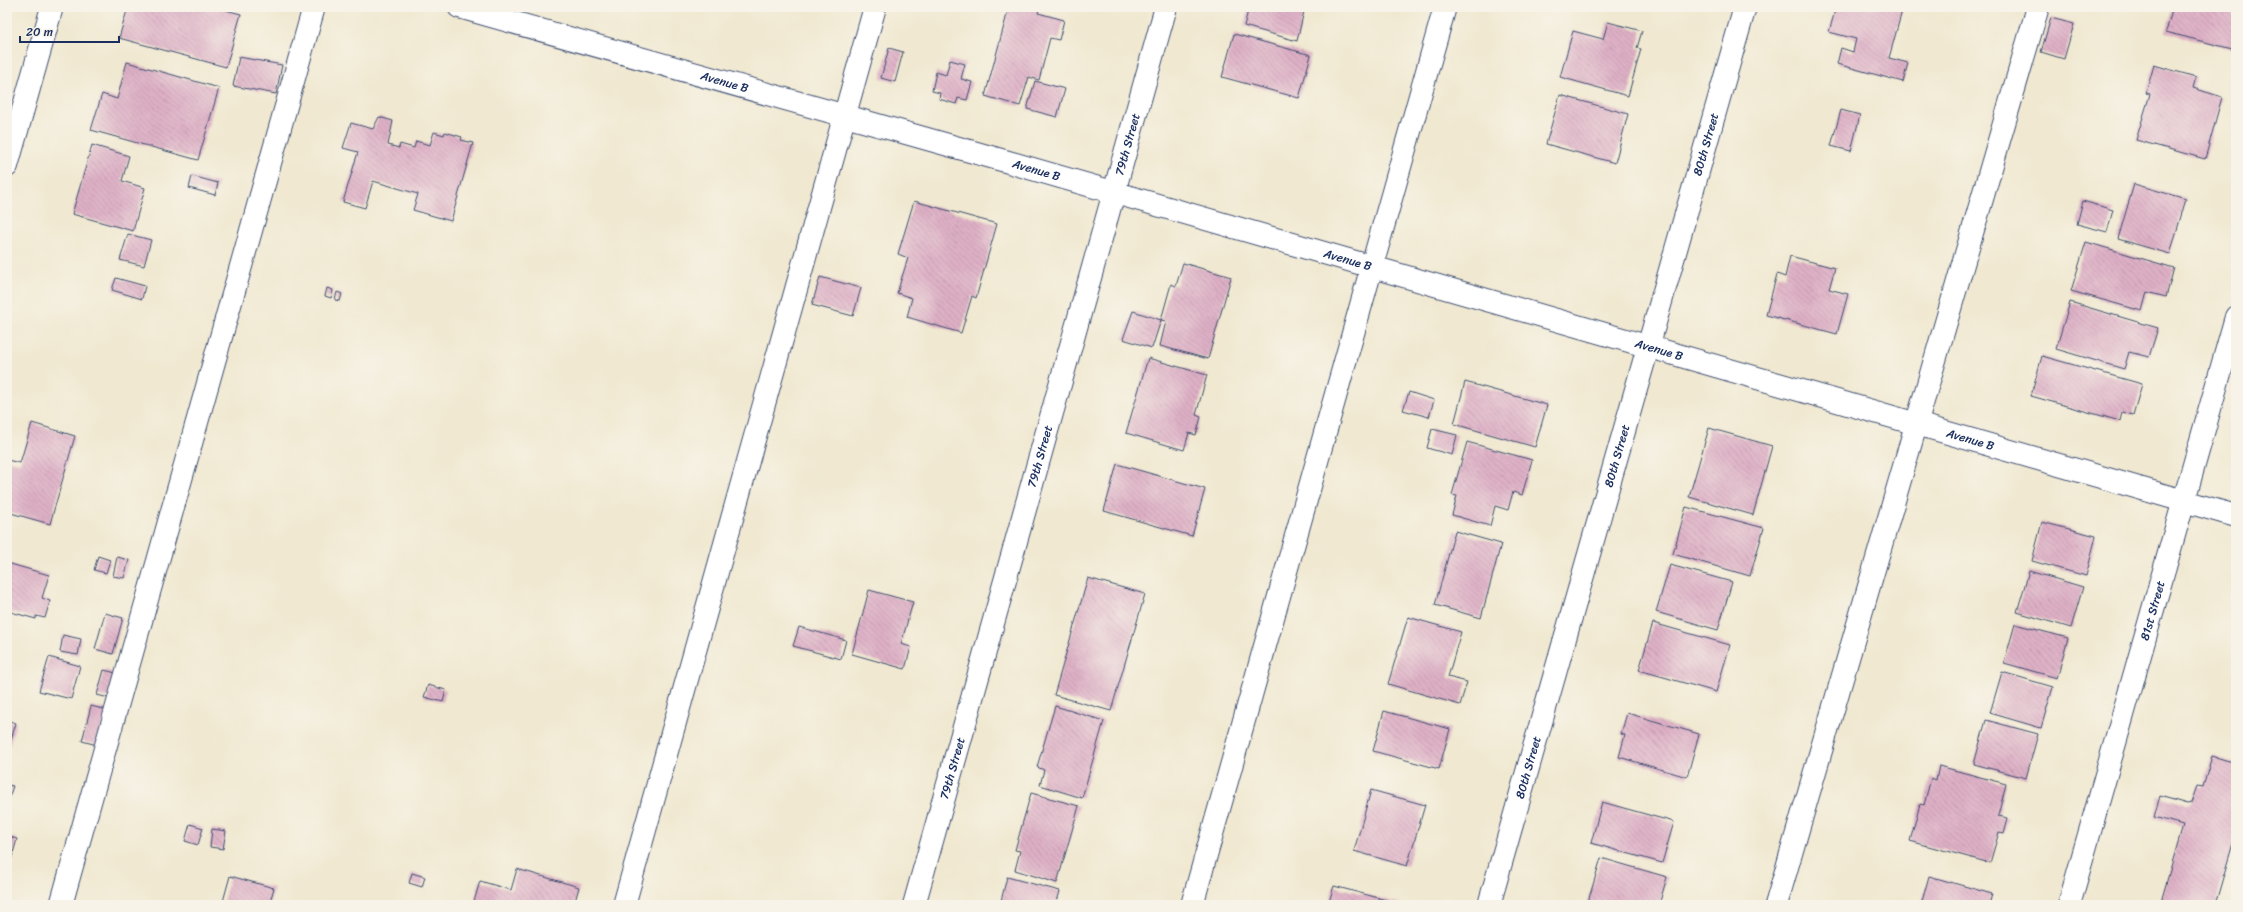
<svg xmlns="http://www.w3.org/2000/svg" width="2243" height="912" font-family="Sriracha,sans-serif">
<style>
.building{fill:url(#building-back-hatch)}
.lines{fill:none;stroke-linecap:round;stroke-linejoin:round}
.minor-casing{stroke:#3b4b6f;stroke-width:24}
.minor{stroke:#fff;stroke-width:22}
.labels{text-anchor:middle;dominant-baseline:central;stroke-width:3;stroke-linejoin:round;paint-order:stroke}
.street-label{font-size:12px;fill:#1b2f5e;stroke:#f7f3e8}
</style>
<defs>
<pattern id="building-back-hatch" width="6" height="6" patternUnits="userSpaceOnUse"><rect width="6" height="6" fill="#dfb0c6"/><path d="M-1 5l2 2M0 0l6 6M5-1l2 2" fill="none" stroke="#b490a4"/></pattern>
</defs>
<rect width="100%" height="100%" fill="#f7f3e8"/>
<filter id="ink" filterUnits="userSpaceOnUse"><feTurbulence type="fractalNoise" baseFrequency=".025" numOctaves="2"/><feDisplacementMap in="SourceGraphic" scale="8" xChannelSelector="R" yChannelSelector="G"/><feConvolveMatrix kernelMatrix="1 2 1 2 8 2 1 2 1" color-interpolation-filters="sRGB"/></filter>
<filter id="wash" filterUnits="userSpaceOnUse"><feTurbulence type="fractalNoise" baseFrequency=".012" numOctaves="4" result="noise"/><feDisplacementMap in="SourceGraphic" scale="16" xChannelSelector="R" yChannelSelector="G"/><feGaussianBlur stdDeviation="0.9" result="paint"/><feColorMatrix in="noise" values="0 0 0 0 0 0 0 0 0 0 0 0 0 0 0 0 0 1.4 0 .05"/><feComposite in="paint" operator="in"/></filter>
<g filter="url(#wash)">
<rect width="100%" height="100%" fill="#f0e8d0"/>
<g id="blocks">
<!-- building -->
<path class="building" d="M128 7 141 10 142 7H214L241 14 226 67 119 38Z
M1009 7H1040L1038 13 1064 20 1059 40 1050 38 1039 80 1029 77 1020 106 985 96Z
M1249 7H1305L1297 41 1244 26Z
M1836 7H1903L1889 58 1908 63 1903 82 1837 64 1841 48 1853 52 1856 39 1829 32Z
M2173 7H2236V50L2166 32Z
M2051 18 2074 24 2064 59 2041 52Z
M1608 22 1642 31 1637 48 1641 49 1628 96 1560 77 1573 31 1603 39Z
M1234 34 1311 55 1299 98 1222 77Z
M889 48 903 52 895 82 881 78Z
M239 57 282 65 276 94 233 86Z
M950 60 965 64 961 79 972 82 967 100 958 98 956 104 939 99 940 93 932 91 936 72 946 75Z
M127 62 219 88 198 160 91 130 102 94 117 99Z
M2154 65 2196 77 2193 88 2222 97 2205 159 2136 140 2150 94 2146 93Z
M1035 81 1065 89 1057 117 1027 109Z
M1560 95 1628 114 1615 163 1546 144Z
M1841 110 1860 115 1851 151 1831 146Z
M379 117 393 121 388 145 399 148 400 144 414 148 416 141 430 145 434 132 444 135 445 132 462 137 461 140 473 143 451 221 413 210 418 194 373 181 365 208 343 202 358 152 343 148 351 123 373 129Z
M92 145 129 156 122 181 145 188 133 231 72 214Z
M192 176 218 183 215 195 189 188Z
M2134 184 2186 199 2170 254 2118 239Z
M914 201 997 224 976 298 972 296 961 333 907 317 912 298 897 293 908 258 898 254Z
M2083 201 2113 210 2107 232 2077 224Z
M128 234 151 240 144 266 120 260Z
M2086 242 2174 268 2166 297 2147 292 2142 311 2071 291Z
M1790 256 1835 268 1829 289 1848 294 1837 334 1766 315 1777 274 1785 277Z
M1183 263 1231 277 1208 359 1160 346 1166 321 1161 320 1171 284 1176 286Z
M820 277 861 288 853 316 812 305Z
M116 278 145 286 142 299 112 290Z
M327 288 333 290 331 298 325 296Z
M337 292 342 294 340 301 335 300Z
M2070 302 2158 328 2149 357 2129 352 2124 369 2056 349Z
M1133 311 1161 320 1152 348 1123 339Z
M2042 356 2142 384 2133 415 2122 412 2120 421 2031 396Z
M1148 358 1207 375 1196 415 1201 417 1196 435 1189 433 1184 450 1126 433Z
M1465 382 1547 405 1535 447 1454 424Z
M1409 392 1434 400 1429 417 1403 410Z
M32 423 75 436 50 524 7 512V460L20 463Z
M1709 428 1772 446 1753 515 1689 497Z
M1432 429 1457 435 1452 455 1427 448Z
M1467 442 1532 460 1522 495 1513 492 1508 510 1495 506 1490 526 1452 515 1457 496 1452 495Z
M1117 464 1205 489 1192 536 1104 511Z
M1686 507 1764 528 1750 576 1673 554Z
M2042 522 2096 536 2086 576 2032 561Z
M1455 531 1501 544 1481 618 1435 605Z
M98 556 110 560 106 573 94 570Z
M117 557 129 560 124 578 113 576Z
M7 563 49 575 42 598 50 601 45 618 36 616V619L7 611Z
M1670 565 1732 582 1718 630 1656 612Z
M2029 571 2083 587 2071 628 2017 612Z
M1088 578 1145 594 1111 711 1054 695Z
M869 590 913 602 901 644 911 647 905 669 852 654Z
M105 613 123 618 113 654 95 649Z
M1408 617 1461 632 1448 677 1467 682 1460 705 1388 684Z
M1653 623 1730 645 1716 692 1639 670Z
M2015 624 2068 638 2057 678 2004 663Z
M799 627 846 640 841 659 793 646Z
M63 635 81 639 78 655 60 652Z
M49 657 80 666 71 699 39 691Z
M104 670 116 673 109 698 97 695Z
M2002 672 2053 687 2041 728 1990 713Z
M428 685 446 690 443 702 424 697Z
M91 706 107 710 97 745 82 741Z
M1055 706 1104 721 1082 798 1040 785 1044 770 1037 767Z
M1384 711 1450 729 1439 769 1373 751Z
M1627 713 1699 734 1687 777 1619 757 1625 735 1621 734Z
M7 720 16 723 7 753Z
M1986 720 2038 734 2026 778 1974 764Z
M2212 756 2236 763V833L2215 905H2160L2183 825 2154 817 2160 796 2187 804 2191 803 2197 786 2203 787Z
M1939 766 2006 784 1998 816 2008 818 2004 833 1999 832 1990 863 1910 841 1920 804 1924 805 1931 778 1936 780Z
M7 785 13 786 7 804Z
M1371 790 1425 805 1407 866 1354 851Z
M1031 793 1079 806 1057 883 1015 870 1020 851 1015 850Z
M1602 802 1674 822 1662 863 1591 843Z
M190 824 203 828 198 845 185 841Z
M212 829 226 831 223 849 210 847Z
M7 836 17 839 9 868 7 867Z
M1601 858 1667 877 1659 905H1587Z
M517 869 579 887 574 905H473L480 881 511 890Z
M412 873 425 877 422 887 409 883Z
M230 876 274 888 269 905H222Z
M1929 876 1992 894 1989 905H1921Z
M1007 877 1060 891 1056 905H1000Z
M1334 886 1401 904V905H1328Z"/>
</g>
</g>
<g filter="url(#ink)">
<use href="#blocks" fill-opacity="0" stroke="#3b4b6f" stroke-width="1"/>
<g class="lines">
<defs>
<g id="minor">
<path id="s1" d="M459 7 1005 161 2236 516"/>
<path d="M7 166 52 7"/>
<path d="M61 905 314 7"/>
<path d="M624 905 875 7"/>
<path id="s2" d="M914 905 1166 7"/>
<path d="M1192 905 1445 7"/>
<path id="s3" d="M1489 905 1745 7"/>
<path d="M1776 905 2038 7"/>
<path id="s4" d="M2069 905 2236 317"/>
</g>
</defs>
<!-- minor casing -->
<use href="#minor" class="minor-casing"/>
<!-- minor -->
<use href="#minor" class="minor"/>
</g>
</g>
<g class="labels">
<!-- street labels -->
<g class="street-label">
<text stroke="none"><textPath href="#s1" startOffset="276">Avenue B</textPath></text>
<text stroke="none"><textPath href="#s2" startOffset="790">79th Street</textPath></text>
<text stroke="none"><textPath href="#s3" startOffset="791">80th Street</textPath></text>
<text stroke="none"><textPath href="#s1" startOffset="600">Avenue B</textPath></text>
<text stroke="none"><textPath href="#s1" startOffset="924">Avenue B</textPath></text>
<text stroke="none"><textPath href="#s1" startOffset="1248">Avenue B</textPath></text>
<text stroke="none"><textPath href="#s1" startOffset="1572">Avenue B</textPath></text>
<text stroke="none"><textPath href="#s2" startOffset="466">79th Street</textPath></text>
<text stroke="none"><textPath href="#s3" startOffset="467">80th Street</textPath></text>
<text stroke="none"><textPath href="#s4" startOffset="306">81st Street</textPath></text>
<text stroke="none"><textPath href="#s3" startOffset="143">80th Street</textPath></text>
<text stroke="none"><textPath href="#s2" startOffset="142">79th Street</textPath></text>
</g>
</g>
<!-- margin -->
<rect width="2243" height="912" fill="none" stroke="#f7f3e8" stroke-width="24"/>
<!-- scale -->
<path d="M20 36v6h99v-6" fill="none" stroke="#1b2f5e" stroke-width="2"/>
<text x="26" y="36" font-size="12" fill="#1b2f5e" stroke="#f7f3e8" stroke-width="3" paint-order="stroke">20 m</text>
</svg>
